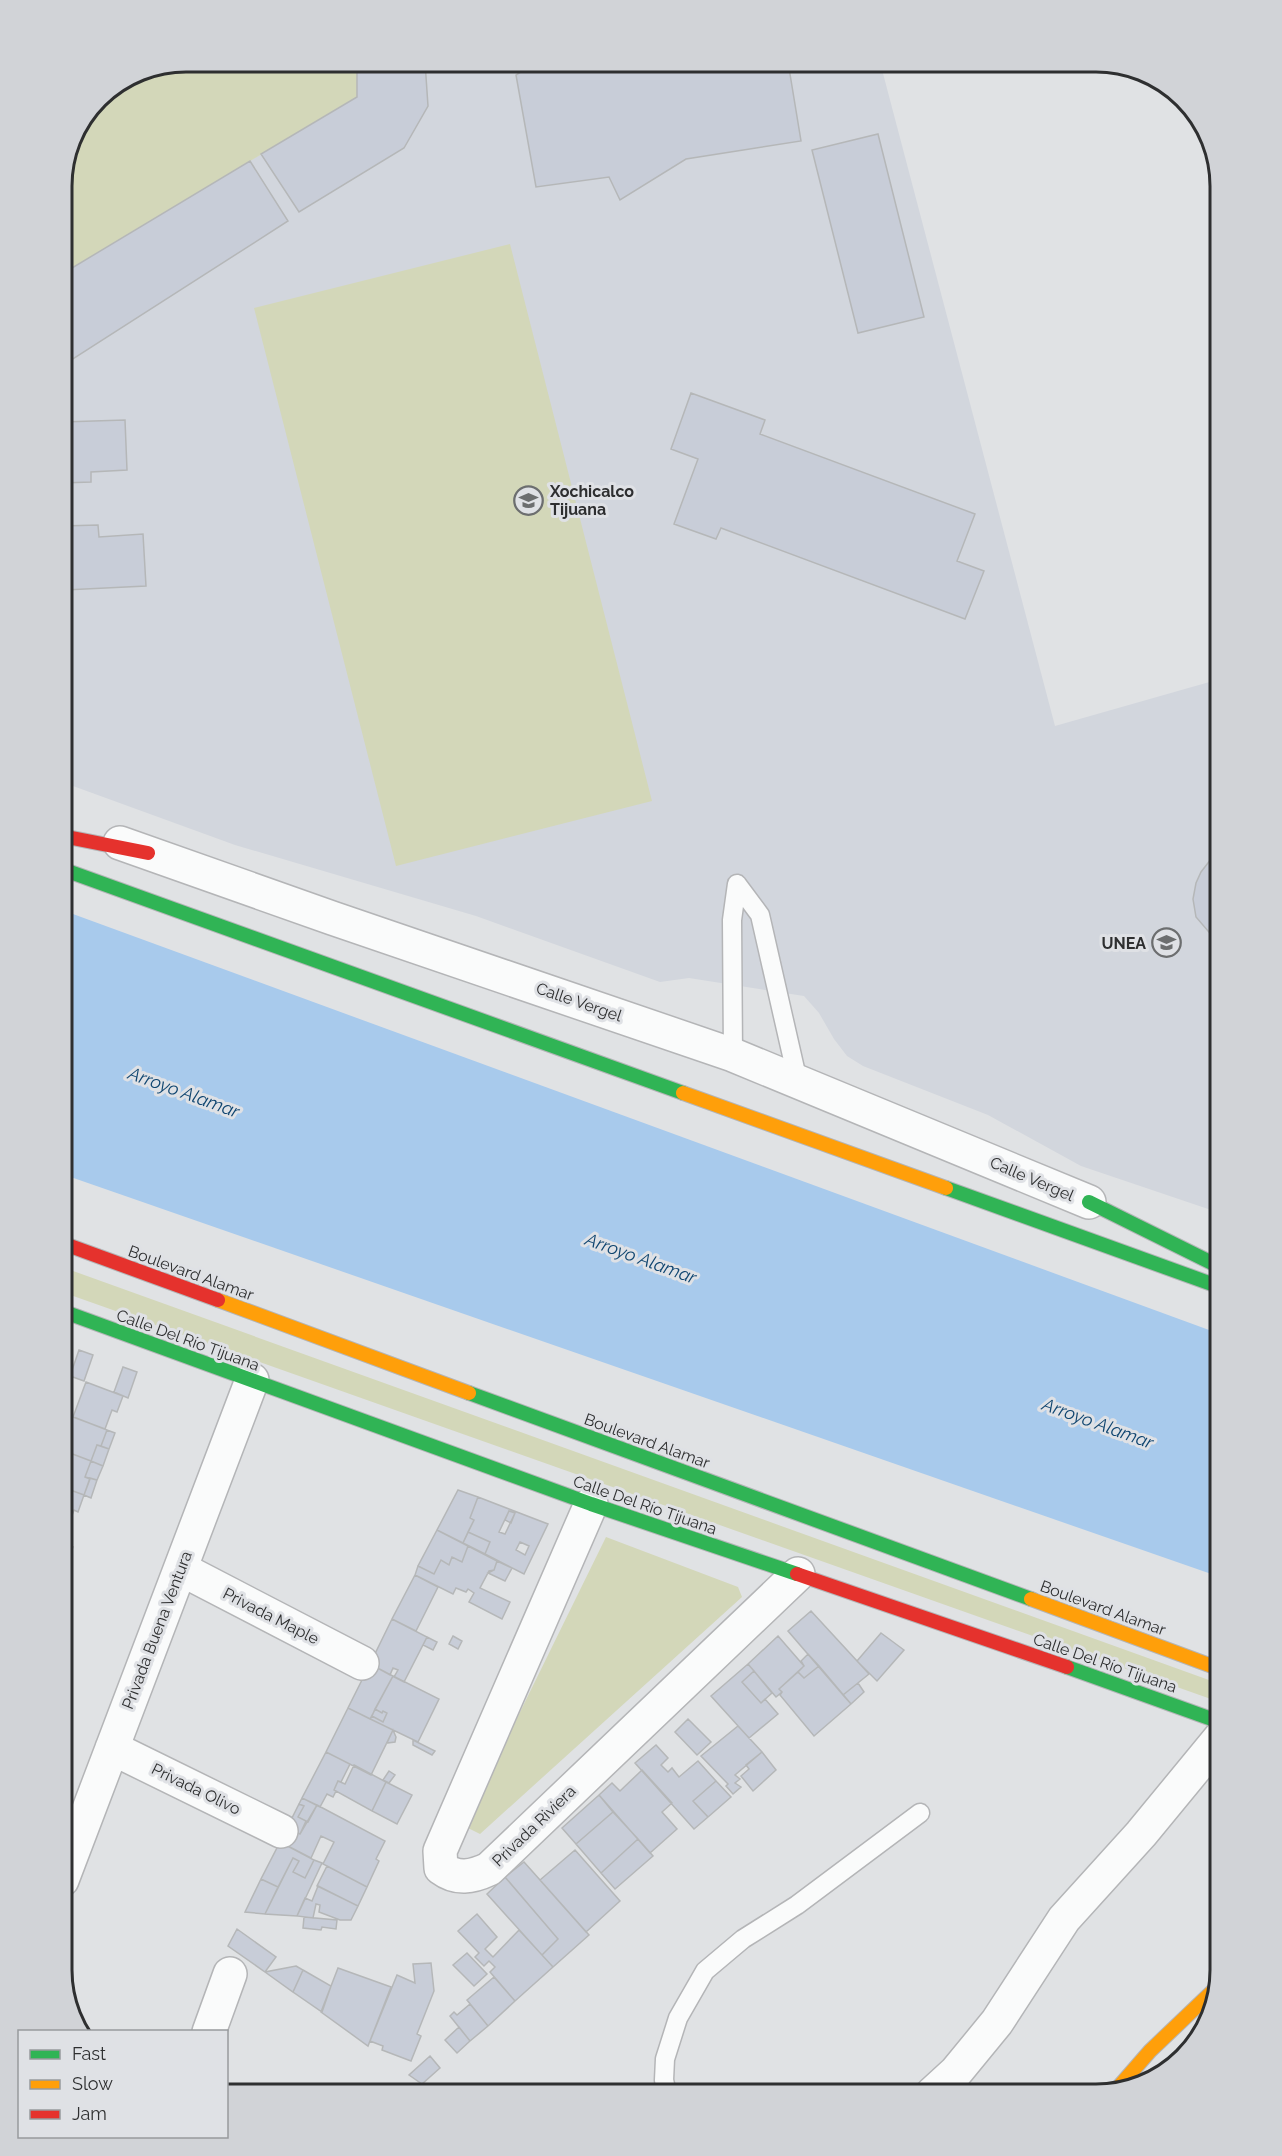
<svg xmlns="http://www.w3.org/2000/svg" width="1282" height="2156" font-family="Raleway,sans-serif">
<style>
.built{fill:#d2d6dd}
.green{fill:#d3d7b9}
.water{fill:#a8caec}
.building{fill:#c8cdd8;stroke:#b5b7b8;stroke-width:1.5;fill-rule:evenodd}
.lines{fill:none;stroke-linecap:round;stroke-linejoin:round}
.lane-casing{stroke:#b4b5b7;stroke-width:21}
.street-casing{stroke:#b4b5b7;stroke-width:36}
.fast-casing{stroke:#b4b5b7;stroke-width:16}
.slow-casing{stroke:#b4b5b7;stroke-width:16}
.jam-casing{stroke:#b4b5b7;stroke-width:16}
.lane{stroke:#fafbfb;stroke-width:18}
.street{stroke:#fafbfb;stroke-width:33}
.fast{stroke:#30b455;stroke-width:14}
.slow{stroke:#ff9f0a;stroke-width:14}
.jam{stroke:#e5322d;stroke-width:14}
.labels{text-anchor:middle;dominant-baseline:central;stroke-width:6;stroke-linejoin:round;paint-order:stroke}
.poi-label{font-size:16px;font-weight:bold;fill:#2e2f30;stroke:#dfe1e5;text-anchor:start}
.street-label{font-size:16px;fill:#2e2f30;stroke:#dfe1e5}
.water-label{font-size:18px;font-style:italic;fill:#0f4570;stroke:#dfe1e5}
.rim{fill:none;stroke:#2e2f30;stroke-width:3}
</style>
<rect width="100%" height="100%" fill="#e0e2e4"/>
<!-- built -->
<path class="built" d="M357 62H880L1055 726 1220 679V1213L1081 1166 988 1115 863 1066 847 1056 834 1039 819 1013 804 996 689 978 660 982 476 916 235 845 62 782V274L356 97Z"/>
<!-- green -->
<path class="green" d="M186 62H357V97L62 274V178L71 138 98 98 139 71Z
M510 244 652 801 396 866 254 308Z
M62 1267 1220 1684V1704L1208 1698 62 1292Z
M606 1537 738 1587 742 1597 480 1834 464 1826Z"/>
<!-- water -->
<path class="water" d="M62 910 1220 1334V1577L62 1174Z"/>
<!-- building -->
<path class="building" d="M357 62H425L428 106 404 148 299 212 261 154 357 97Z
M532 62H788L801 141 686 159 620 200 609 177 536 187 516 75 533 64Z
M878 134 924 317 858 333 812 150Z
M250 161 288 221 62 366V274Z
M691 393 765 420 760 434 975 514 957 561 984 571 965 619 721 528 716 539 674 524 698 459 671 449Z
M125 420 127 470 91 472V482L62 483V422Z
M98 525 99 537 143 534 146 586 65 590 62 526Z
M1220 853V945L1196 917 1193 899 1196 883 1201 872 1211 859Z
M79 1350 93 1355 84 1381 70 1376Z
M123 1367 137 1372 128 1398 114 1392Z
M86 1382 123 1396 117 1412 112 1410 105 1429 73 1417Z
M71 1416 107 1430 101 1446 97 1445 91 1461 62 1450V1441Z
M107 1430 115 1433 109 1449 101 1446Z
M97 1445 109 1449 103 1466 91 1461Z
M62 1450 91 1461 85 1477 90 1479 84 1495 62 1487Z
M91 1461 103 1466 97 1480 85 1477Z
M90 1478 97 1480 91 1498 84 1495Z
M62 1487 84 1495 78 1512 74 1510 68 1526 62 1523Z
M458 1490 478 1497 470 1518 474 1520 463 1543 437 1530Z
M478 1497 548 1524 524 1574 485 1554 490 1542 468 1532 474 1520 470 1518ZM509 1511 515 1513 505 1534 499 1532ZM520 1542 529 1546 525 1555 516 1550Z
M509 1511 515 1513 511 1523 505 1520Z
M62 1523 68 1526 62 1542Z
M437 1530 468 1546 462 1562 452 1557 449 1565 441 1560 434 1574 418 1566Z
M468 1532 490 1542 485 1554 463 1543Z
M66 1544 73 1547 67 1563 62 1561Z
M468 1546 497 1561 494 1570 489 1571 480 1588 510 1602 502 1619 469 1602 474 1593 468 1589 466 1592 456 1588 453 1594 415 1575 418 1566 434 1574 441 1560 449 1565 452 1557 462 1562Z
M497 1561 512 1568 505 1581 488 1573 494 1570Z
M415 1575 438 1587 416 1631 392 1619Z
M811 1611 869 1674 843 1695 788 1631Z
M392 1619 427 1637 404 1682 394 1677 398 1670 393 1668 390 1675 370 1664Z
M881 1633 904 1650 877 1681 857 1661Z
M453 1636 462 1641 458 1649 449 1644Z
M778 1636 804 1666 779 1689 782 1692 776 1697 748 1664Z
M427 1637 437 1642 433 1650 423 1645Z
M808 1654 819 1666 804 1678 798 1672 804 1666 801 1661Z
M370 1664 393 1676 370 1719 348 1708Z
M748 1664 754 1671 742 1682 761 1703 765 1699 778 1714 749 1738 711 1696Z
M819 1666 851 1704 814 1736 780 1695 782 1692 779 1689 798 1672 804 1678Z
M754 1671 772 1693 761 1703 742 1682Z
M393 1676 439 1699 418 1742 370 1719 372 1716 383 1722 387 1713 383 1711 382 1713 375 1709Z
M858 1683 864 1692 851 1704 843 1695Z
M348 1708 393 1730 371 1775 326 1752Z
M375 1709 382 1713 383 1711 387 1713 383 1722 372 1716Z
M688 1719 711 1742 697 1755 675 1732Z
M738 1726 762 1752 735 1775 740 1779 735 1783 741 1787 733 1794 726 1786 728 1784 701 1756Z
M393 1730 396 1737 395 1742 387 1743Z
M413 1740 435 1751 432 1755 413 1745Z
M656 1745 668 1758 661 1765 668 1772 672 1768 679 1777 698 1761 716 1781 693 1801 708 1817 694 1829 635 1763Z
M326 1752 350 1764 341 1782 338 1781 334 1790 336 1791 333 1797 327 1794 320 1807 302 1798Z
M762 1752 776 1770 753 1791 741 1776 749 1769 746 1765Z
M354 1765 386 1782 372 1811 334 1790 338 1781 345 1784Z
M642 1770 672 1803 662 1812 677 1829 650 1853 599 1795 612 1783 620 1791Z
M389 1771 395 1775 389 1783 383 1780Z
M716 1781 731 1797 708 1817 693 1801Z
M386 1782 412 1795 397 1824 372 1811Z
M599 1795 613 1812 576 1844 562 1828Z
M302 1798 317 1805 308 1822 298 1817 304 1806 299 1804Z
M299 1804 304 1806 298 1817 306 1821 300 1834 287 1828Z
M317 1805 385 1841 376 1859 379 1861 367 1887 323 1864 334 1842 321 1836 311 1858 280 1842 287 1828 300 1834Z
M613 1812 638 1839 601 1873 576 1844Z
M638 1839 653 1856 615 1889 601 1873Z
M280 1842 314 1860 305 1878 293 1872 299 1861 293 1858 278 1887 261 1879Z
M575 1850 620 1901 586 1932 540 1880Z
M293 1858 299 1861 293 1872 305 1878 314 1860 322 1863 297 1916 265 1914Z
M524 1862 589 1935 553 1967 542 1955 558 1939 505 1877Z
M327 1866 367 1887 358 1906 317 1886Z
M505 1877 558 1939 542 1955 487 1894Z
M261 1879 278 1887 265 1914 245 1912Z
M318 1886 358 1906 351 1920H340L319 1912 320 1905 316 1904 313 1918 297 1916 305 1898 312 1901Z
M477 1914 497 1937 485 1949 493 1957 519 1930 553 1967 515 2001 490 1972 495 1967 489 1961 484 1966 475 1957 479 1953 458 1931Z
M304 1917 337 1920 336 1929 322 1927 321 1930 303 1928Z
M237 1929 276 1957 265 1972 228 1946Z
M467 1953 487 1974 474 1986 453 1965Z
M431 1963 434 1991 417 2034 421 2036 411 2061 382 2050 383 2046 370 2041 397 1975 415 1983 413 1964Z
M296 1966 303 1970 293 1992 265 1972Z
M338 1968 391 1987 368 2046 321 2012Z
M303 1970 331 1986 322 2012 293 1992Z
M494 1977 515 2001 488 2026 467 2000Z
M470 2004 488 2026 470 2041 450 2016 454 2012 457 2015Z
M459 2027 470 2041 457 2053 445 2040Z
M430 2056 440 2068 422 2084 409 2075Z"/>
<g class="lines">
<defs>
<path id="lane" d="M737 884 760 915 798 1082
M733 1055 732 920 737 884
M667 2094 664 2080 665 2059 678 2018 705 1971 743 1939 797 1905 920 1813"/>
<path id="street" d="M120 843 332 918 733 1055 1089 1202
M591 1504 440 1851 441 1868C457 1880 472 1877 489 1869L798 1574
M181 1569 362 1663
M112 1748 281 1831
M62 1880 252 1380
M209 2032 230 1974
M932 2094 956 2072 997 2022 1064 1919 1141 1834 1220 1738"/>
<path id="fast" d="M62 869 683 1093
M946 1188 1220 1287
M1089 1202 1220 1267
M62 1311 591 1504 797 1574
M469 1393 1031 1599
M1067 1667 1220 1722"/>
<path id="slow" d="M683 1093 946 1188
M218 1300 469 1393
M1031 1599 1220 1669
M1116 2090 1150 2051 1215 1989"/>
<path id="jam" d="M62 836 148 853
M62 1243 218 1300
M797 1574 1067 1667"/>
</defs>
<!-- lane casing -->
<use href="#lane" class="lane-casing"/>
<!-- street casing -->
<use href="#street" class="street-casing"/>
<!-- fast casing -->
<use href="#fast" class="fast-casing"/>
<!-- slow casing -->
<use href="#slow" class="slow-casing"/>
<!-- jam casing -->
<use href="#jam" class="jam-casing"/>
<!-- lane -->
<use href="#lane" class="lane"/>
<!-- street -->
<use href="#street" class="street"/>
<!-- fast -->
<use href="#fast" class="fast"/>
<!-- slow -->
<use href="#slow" class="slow"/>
<!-- jam -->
<use href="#jam" class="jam"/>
</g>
<!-- icons -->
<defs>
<symbol id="university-ring" viewBox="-11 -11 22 22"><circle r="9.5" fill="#dfe1e5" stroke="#6c6e6f" stroke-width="1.5"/><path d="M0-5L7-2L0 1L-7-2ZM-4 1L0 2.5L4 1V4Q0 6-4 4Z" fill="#6c6e6f"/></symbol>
</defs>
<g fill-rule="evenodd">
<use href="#university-ring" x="512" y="484" width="33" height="33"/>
<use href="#university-ring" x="1150" y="926" width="33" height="33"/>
</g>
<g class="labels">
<!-- poi labels -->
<g class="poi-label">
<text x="550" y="491">Xochicalco<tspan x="550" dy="18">Tijuana</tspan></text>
<text x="1146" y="943" text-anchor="end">UNEA</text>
</g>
<!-- street labels -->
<g class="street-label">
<text transform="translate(579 1002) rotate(19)">Calle Vergel</text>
<text transform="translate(1032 1179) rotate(23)">Calle Vergel</text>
<text transform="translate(191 1273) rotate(20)">Boulevard Alamar</text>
<text transform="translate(188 1340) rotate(20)">Calle Del Río Tijuana</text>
<text transform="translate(647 1441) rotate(20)">Boulevard Alamar</text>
<text transform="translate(645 1505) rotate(19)">Calle Del Río Tijuana</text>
<text transform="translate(1103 1608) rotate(20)">Boulevard Alamar</text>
<text transform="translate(271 1616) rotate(27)">Privada Maple</text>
<text transform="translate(157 1630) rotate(-69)">Privada Buena Ventura</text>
<text transform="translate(1105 1663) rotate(19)">Calle Del Río Tijuana</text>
<text transform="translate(196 1789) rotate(26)">Privada Olivo</text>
<text transform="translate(534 1826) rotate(-44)">Privada Riviera</text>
</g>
<!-- water labels -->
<g class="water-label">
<text transform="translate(184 1092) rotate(20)">Arroyo Alamar</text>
<text transform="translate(641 1258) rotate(20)">Arroyo Alamar</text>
<text transform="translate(1098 1423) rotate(20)">Arroyo Alamar</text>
</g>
</g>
<!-- crop -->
<path d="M0 0H1282V2156H0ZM186 72H1096A114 114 0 0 1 1210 186V1970A114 114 0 0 1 1096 2084H186A114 114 0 0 1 72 1970V186A114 114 0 0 1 186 72Z" fill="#d1d3d7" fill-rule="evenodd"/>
<path class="rim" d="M186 72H1096A114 114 0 0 1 1210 186V1970A114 114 0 0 1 1096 2084H186A114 114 0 0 1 72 1970V186A114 114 0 0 1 186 72Z"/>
<!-- legend -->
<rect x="18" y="2030" width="210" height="108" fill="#dfe1e5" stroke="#989a9d" stroke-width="1.5"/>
<rect x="30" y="2050" width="30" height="9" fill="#30b455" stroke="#989a9d" stroke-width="1.5"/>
<text x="72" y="2060" font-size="18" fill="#2e2f30">Fast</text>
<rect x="30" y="2080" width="30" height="9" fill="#ff9f0a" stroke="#989a9d" stroke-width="1.5"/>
<text x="72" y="2090" font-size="18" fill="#2e2f30">Slow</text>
<rect x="30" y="2110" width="30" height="9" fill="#e5322d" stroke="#989a9d" stroke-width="1.5"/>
<text x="72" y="2120" font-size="18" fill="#2e2f30">Jam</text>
</svg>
